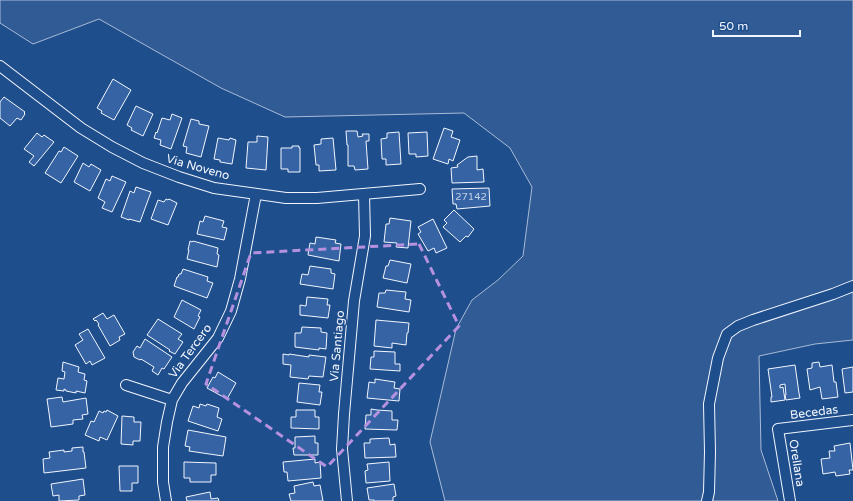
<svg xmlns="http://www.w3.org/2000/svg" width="853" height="501" font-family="'Varela Round',sans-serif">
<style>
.green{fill:#305b95;stroke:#a8bbd7}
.building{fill:#3563a3;stroke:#f2f6ff}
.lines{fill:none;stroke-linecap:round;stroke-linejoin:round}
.street-casing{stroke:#f2f6ff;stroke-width:12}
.street{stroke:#1f4e8c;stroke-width:10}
.marked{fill:none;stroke:#b691df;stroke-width:3;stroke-dasharray:8 5;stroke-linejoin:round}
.labels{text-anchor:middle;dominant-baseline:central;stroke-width:3;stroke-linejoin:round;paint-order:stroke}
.number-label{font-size:10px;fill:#c3d1e8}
.street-label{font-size:12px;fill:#f2f6ff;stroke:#1f4e8c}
</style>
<rect width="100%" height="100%" fill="#1f4e8c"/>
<!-- green -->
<path class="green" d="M0 0H853V340L815 344 759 356 761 450 778 501H445L430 442 456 329 472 300 498 280 523 256 532 187 510 148 464 113 285 117 221 88 99 19 33 44 0 23Z"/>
<!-- building -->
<path class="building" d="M113 79 131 90 114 120 101 113 102 111 97 108Z
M4 97 25 112 24 113 25 114 21 120 17 118 10 126 0 118V102Z
M136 106 153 114 143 136 131 130 132 128 127 125Z
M172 114 182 118 171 149 160 145 161 140 154 138 156 132 157 133 162 118 170 120Z
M191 119 199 121V124L209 126 201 157 186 153 187 147 183 146Z
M444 128 453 131 451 137 460 140 453 161 449 159 448 164 433 159Z
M346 131H357L358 137 363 136 362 134H369V141H366L368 169 355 170 354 166H348V145H347Z
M399 132 401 164 386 165V159H382L381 139 387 138V133Z
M427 132 428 156 416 157V154H409L408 133Z
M37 133 42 137 44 135 54 142 34 166 29 162 34 156 24 149Z
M257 136 268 137 266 170 246 168 248 142H257Z
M218 138 229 140 230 138 236 140 232 164 220 162V160L214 159Z
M333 138 336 170 319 171V165H316L314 145 321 144V139Z
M292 146H299V148H300V172H288V169H281V148H292Z
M64 147 78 156 61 183 45 173 59 151 61 152Z
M477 156V170L483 169 484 182 452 183 451 168 458 167 457 165 468 157Z
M83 163 89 167 91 164 101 170 90 191 74 182Z
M112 176 126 182 112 212 102 208 105 202 98 198 106 179 110 181Z
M136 187 151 192 140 222 129 219V220L121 217 130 191 134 193Z
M489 188 490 206 457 209 456 204H453L452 189Z
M166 199 168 200 169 199 177 203 168 225 151 219 158 200 164 202Z
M454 210 474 229 468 237 466 236 460 242 443 227 447 223 444 220Z
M205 216 224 221 222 227 227 228 224 240 197 234 200 221 203 222Z
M390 218 411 221 408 248 396 247 397 243 384 242 386 224H389Z
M433 219 447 248 436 253 434 248 428 251 418 234 421 232 418 227Z
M316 237 336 240 335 243 341 244 339 261 308 255 310 243 315 244Z
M190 241 192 242 193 241 218 248 217 254 219 255 217 267 187 259 189 250H188Z
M390 260 411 264 407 283 383 278 386 266H388Z
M310 266 331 269V273L335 274 333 289 300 284 302 274 308 275Z
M183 269 208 277 207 281 213 283 207 298 174 286 177 277H178L179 274H181Z
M386 290 406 292 405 299 411 300 409 312 377 307 379 293H385Z
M307 297 328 299 327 305H330L328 318 300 315V305L306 306Z
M182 300 201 310 198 316 200 317 194 329 174 317Z
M103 313 107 319 114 315 125 334 119 337 120 340 110 346 98 325 99 324 96 320 95 321 93 319Z
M158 319 182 334 178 339 183 342 175 354 169 351 170 350 147 335Z
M376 320 409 323 408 333H407L406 345 392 343V348L374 346Z
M302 327 321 328V332L327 333 326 349 319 348V350L295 347V333H301Z
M88 329 105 358 92 365 90 361 86 364 75 345 83 340 79 334Z
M145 339 172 357 164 369 162 368 158 375 152 371 154 367 141 359 140 360 134 357 133 352 137 346 140 348Z
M374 351 395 352V364H400V371L370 369 371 357H374Z
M283 354 289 355V354L309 357V355L326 357 323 377 309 376 308 379 290 377 291 365 283 364Z
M63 362 79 367 78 372 85 374 84 380 87 381 85 393 76 391V393L66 391V390L64 389V391L56 390 58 378 64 379 65 372 62 371Z
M819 362 820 367 832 365 834 382H836L838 397 822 399 820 387 810 390 807 369 812 368V363Z
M795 365 799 393 800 398 786 400 785 395H786L785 384 780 385V388L783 387 785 400 771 402V397H772L768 369Z
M853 367V392L845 393 842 369Z
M218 372 236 383 227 399 207 388 213 377 215 378Z
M375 379 395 382 394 388 400 389 399 401 367 398 369 382 375 383Z
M299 383 320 385 319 392H322L320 405 297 402Z
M62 397 63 402 86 398 88 414 82 415 83 419 73 420V424L51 427 47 399Z
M200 404 206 406 207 404 219 408 217 417 222 419 218 431 188 421 193 406 199 408Z
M371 409 377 410 392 411V420H398L397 430 365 429 366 415H371Z
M107 410 118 416 107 440 100 437 99 441 85 435 91 421 94 422 99 411 103 413 104 411 106 412Z
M296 410H315V417H319V429L291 428V417H296Z
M122 416 134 417V422H141L140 441H133V445L121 444Z
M188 430 226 437 223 456 189 451 190 447 185 446Z
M315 436V443H318V455H294L293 448H295V437Z
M389 438 390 445 395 444 396 457 365 458 364 443H370V439Z
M850 443 853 470H849L850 474 836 476 835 472 823 474 821 459 830 458 829 451H835L834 446Z
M83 447V452H84L86 468 44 473 43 459 50 458 49 452 64 450V452L72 451V448Z
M315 459V463L320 462 321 478 288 481 287 472H284L283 462Z
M184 462 216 463V475H211V482H190V478H184Z
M389 462 390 481 366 483 365 471 368 470 367 464Z
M119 466H138V483H132V491H120Z
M83 479 85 495 79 496V500L59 501V495L53 496 51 484Z
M313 482 314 486 320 485 323 501H291L289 494 295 493 294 486Z
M394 484 396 496 393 497V501H374V500H369L367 488Z
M210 492 211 499 218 498 219 501H187L186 497Z"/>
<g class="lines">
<defs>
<path id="street" d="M0 66 81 128 112 147 143 163 179 177 214 188 286 198H317L420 189
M126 385 172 400
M166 501 163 482V447L167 422 172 400 182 383 218 338 231 311 240 279 256 194
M347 501 342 449 344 414 354 301 365 236 364 194
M707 501 709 492 710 452 709 404 718 358 727 334 738 326 753 320 833 294 853 286
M790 501 778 429 853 420"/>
</defs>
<!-- street casing -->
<use href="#street" class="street-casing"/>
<!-- street -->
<use href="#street" class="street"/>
</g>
<!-- marked area -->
<path class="marked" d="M419 244 459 326 327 467 206 384 251 253Z"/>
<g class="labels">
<!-- number labels -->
<g class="number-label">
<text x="471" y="197">27142</text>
</g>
<!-- street labels -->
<g class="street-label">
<text transform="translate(198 167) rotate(16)">Via Noveno</text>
<text transform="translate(337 346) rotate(-85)">Via Santiago</text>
<text transform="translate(190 351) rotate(-54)">Via Tercero</text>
<text transform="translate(814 412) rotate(-7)">Becedas</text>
<text transform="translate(797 463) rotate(81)">Orellana</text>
</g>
</g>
<!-- scale -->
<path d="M713 30v6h87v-6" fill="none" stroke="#f2f6ff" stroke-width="2"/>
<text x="719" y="30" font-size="12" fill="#f2f6ff" stroke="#1f4e8c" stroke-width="3" paint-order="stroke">50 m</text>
</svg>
